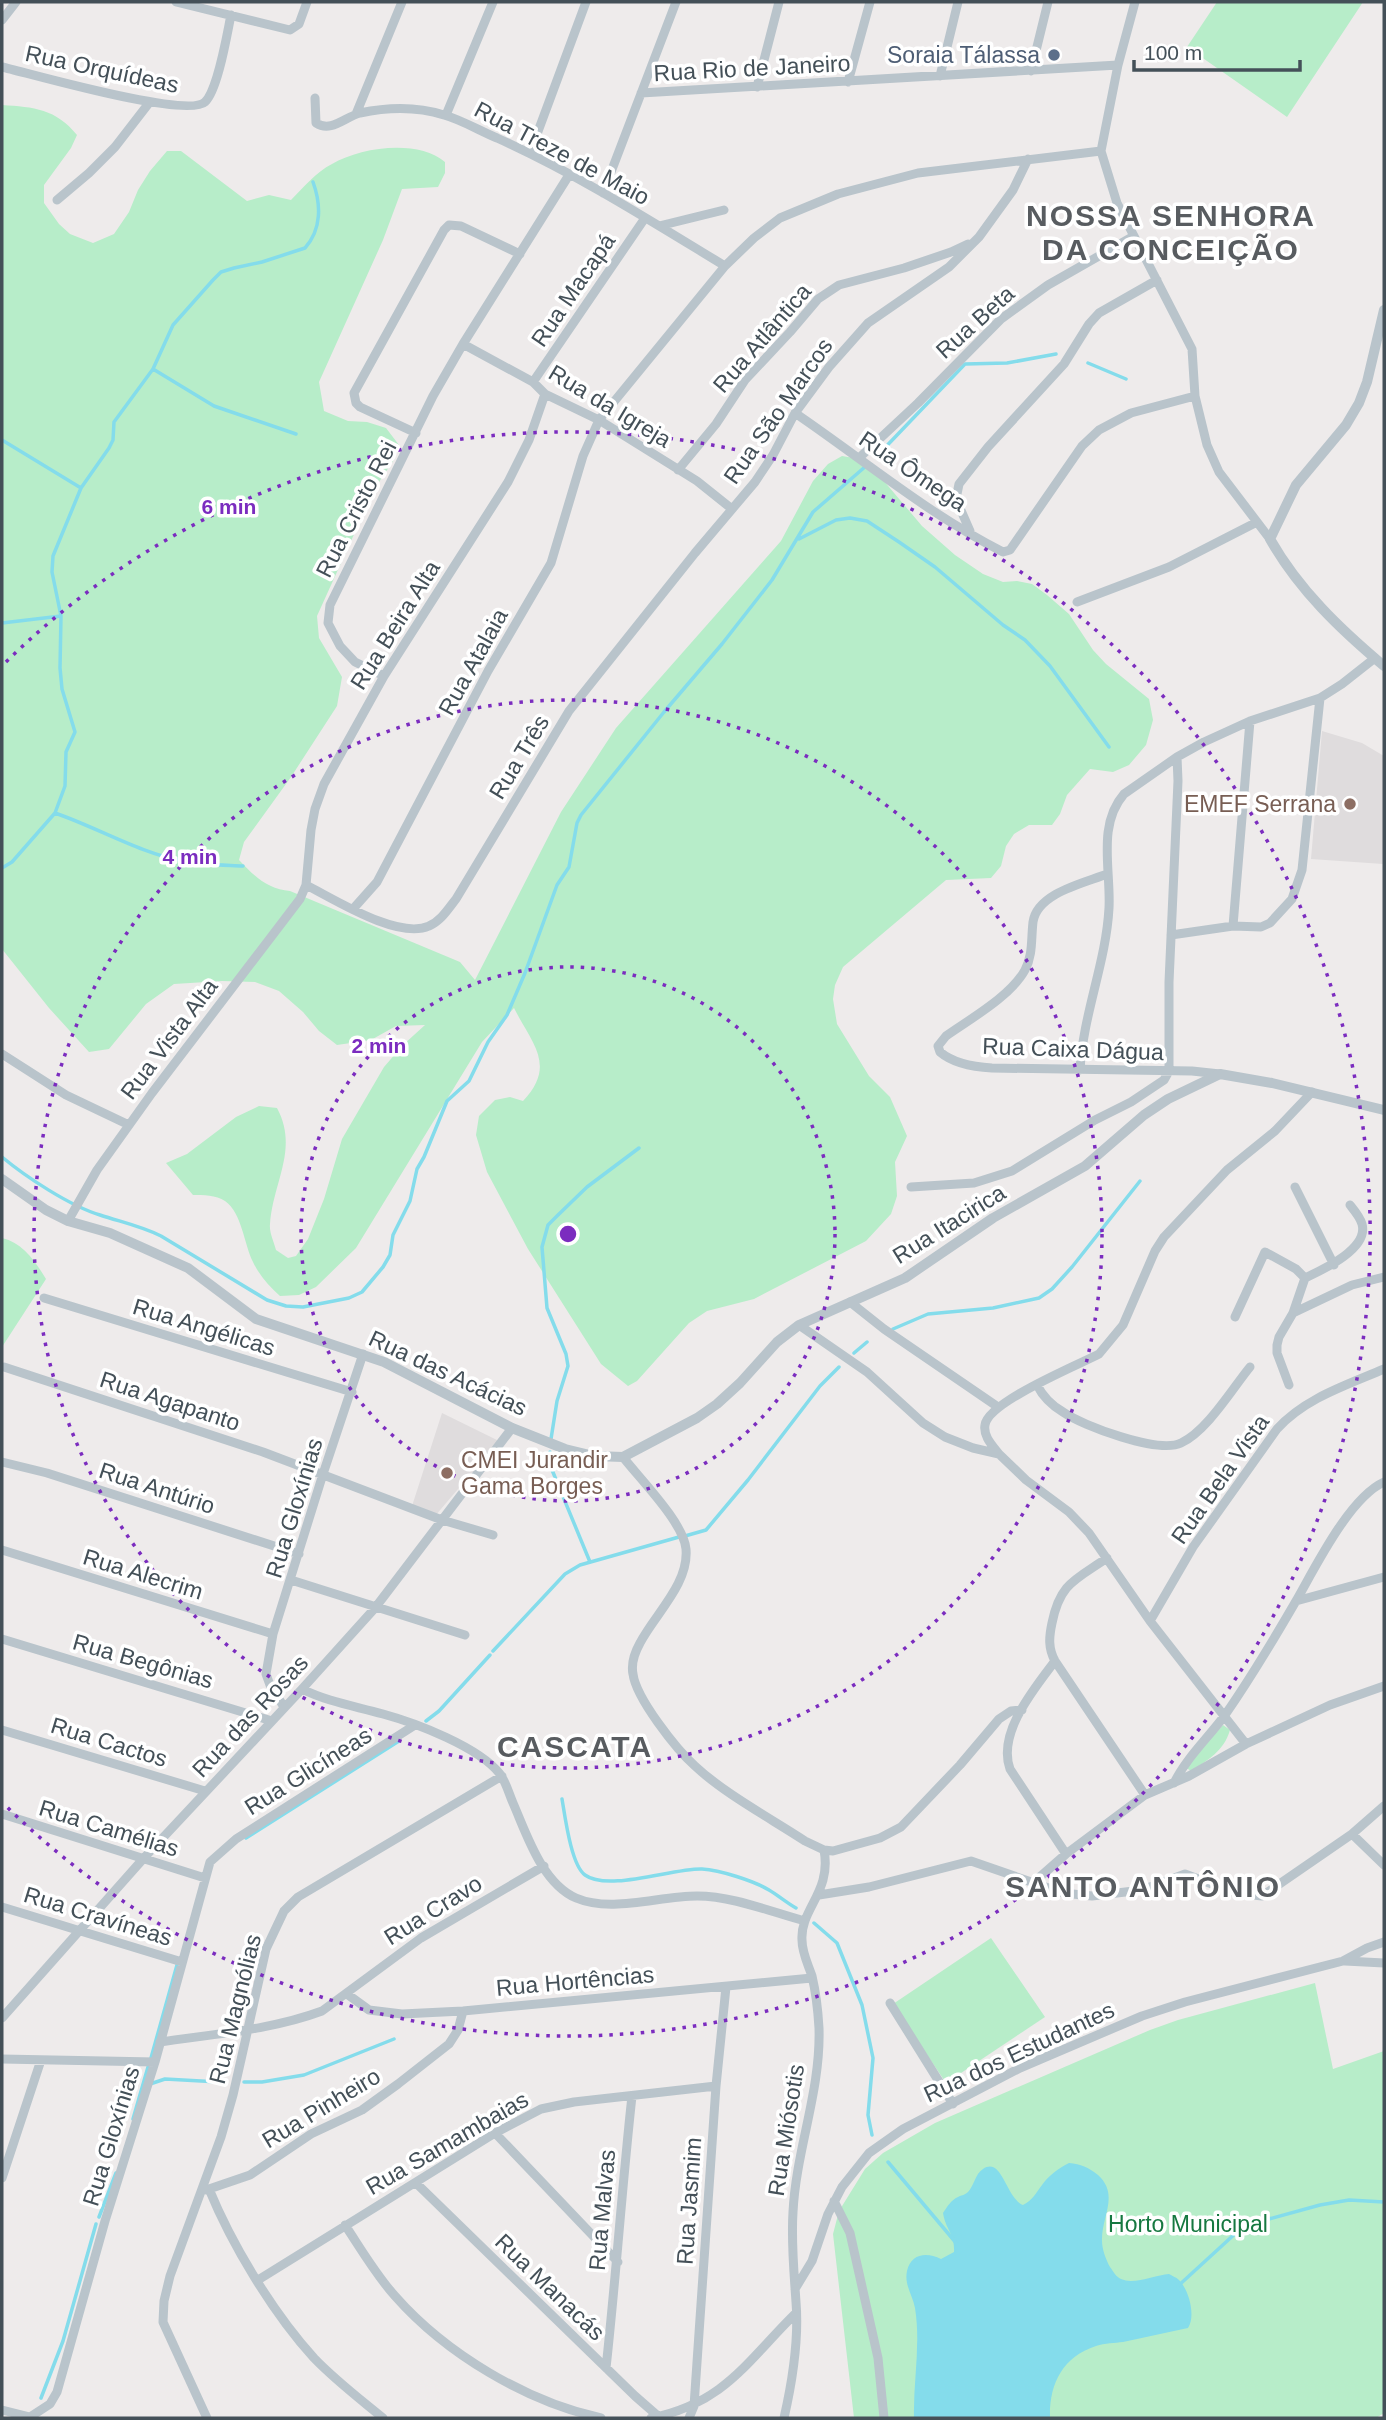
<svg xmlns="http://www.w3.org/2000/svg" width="1386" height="2420" font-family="Arial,sans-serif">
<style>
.education{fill:#dfdcdd}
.green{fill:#b7edc9}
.water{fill:#84dceb}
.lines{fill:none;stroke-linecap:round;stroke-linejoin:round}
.stream{stroke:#84dceb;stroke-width:3.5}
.minor{stroke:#b9c4cb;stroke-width:9}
.tertiary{stroke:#b9c4cb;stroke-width:10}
.ring{fill:none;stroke:#7b2cbf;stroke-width:3.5;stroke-dasharray:3.5 7}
.service-dot{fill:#5c6f8a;stroke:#fff;stroke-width:2.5}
.education-dot{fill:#8d6e63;stroke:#fff;stroke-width:2.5}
.labels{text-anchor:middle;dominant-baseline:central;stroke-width:7;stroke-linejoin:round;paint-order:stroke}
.service-label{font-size:23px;fill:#4e5e75;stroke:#fff;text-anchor:end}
.street-label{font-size:23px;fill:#445058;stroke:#fff}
.education-label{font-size:23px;fill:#785e54;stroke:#fff;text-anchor:end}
.park-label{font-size:23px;fill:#167840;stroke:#fff}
.district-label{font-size:30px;font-weight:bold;letter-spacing:2px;fill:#585c60;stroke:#fff}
.centre{fill:#7b2cbf;stroke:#fff;stroke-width:3.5}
.ring-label{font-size:21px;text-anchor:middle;font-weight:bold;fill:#7b2cbf;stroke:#fff;stroke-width:7;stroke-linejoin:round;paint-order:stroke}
</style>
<rect width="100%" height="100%" fill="#eeebeb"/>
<!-- education -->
<path class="education" d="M1322 731 1362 743 1384 756 1383 864 1311 859Z
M442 1413 499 1441 435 1516 412 1506Z"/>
<!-- green -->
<path class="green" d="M1217 2H1363L1287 117 1187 47Z
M2 105C34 107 56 109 77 135L71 148 44 185V203L59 224 70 234 93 243 114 234 129 212 138 190 150 171 167 151H181L247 201 269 195 291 200C304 187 316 172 332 164 361 147 418 139 445 162V173L438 187 402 189 383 240 319 382 324 411 348 421 367 422 386 428 399 445 393 461 375 488 317 616 319 638 342 677 337 706 291 777 244 842 239 860C253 875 268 890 290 891L460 962 475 980 561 812 616 728 781 541 813 481 828 464 842 456 860 459 878 474 922 526 955 555 983 574 1003 582 1017 581 1032 584 1047 595 1069 614 1093 650 1106 664 1149 699 1153 720 1146 745 1129 765 1113 772 1090 769 1067 795 1060 814 1052 825H1029L1014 834 1006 846 1001 866 991 878 946 880 843 967 835 985 833 999 837 1024 869 1076 890 1097 907 1136 895 1162 897 1196 891 1214 866 1241 754 1299 707 1311 689 1323 637 1381 628 1386 601 1364 528 1249 487 1172 476 1135 479 1116 495 1100 510 1097 523 1101C557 1065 532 1044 514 1008L482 1042 356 1248 316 1287 299 1295 280 1296C269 1286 259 1275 253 1262 244 1244 242 1213 225 1201 216 1195 203 1195 193 1195L166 1163 187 1154 236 1117 259 1106 277 1108C299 1149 273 1182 270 1224 269 1232 274 1242 276 1250L288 1258 296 1256 308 1239 324 1199 342 1139 384 1067 403 1045 425 1025 396 1026 371 1040 337 1045 319 1031 303 1012 279 991 255 982 222 981 174 984 146 1004 109 1049 89 1052 49 1008 2 949Z
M2 1238C23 1243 35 1261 46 1279L2 1347Z
M1223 1725 1230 1730C1224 1751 1208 1760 1191 1771L1185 1767Z
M991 1938 1045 2017 946 2083 893 2004Z
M1315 1983 1333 2069 1384 2051V2413L1376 2418H854L833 2234 839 2211 865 2169 883 2153 935 2123 1150 2030 1178 2020Z"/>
<!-- water -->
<path class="water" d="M1069 2163C1081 2164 1088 2167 1098 2175 1120 2195 1101 2217 1102 2241 1102 2249 1106 2260 1110 2267 1113 2271 1116 2277 1121 2279 1134 2285 1155 2275 1169 2274 1172 2276 1176 2277 1179 2280 1189 2290 1196 2316 1188 2328 1166 2333 1145 2337 1123 2342 1115 2343 1105 2343 1096 2346 1062 2357 1049 2385 1050 2418H914C913 2382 921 2345 915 2308 913 2296 904 2285 907 2271 911 2253 927 2252 941 2259L954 2252C955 2233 946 2231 943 2213 947 2207 951 2200 958 2197 964 2194 963 2196 968 2192 974 2186 975 2174 983 2169 1002 2156 1006 2198 1023 2205 1033 2200 1035 2194 1042 2185 1048 2176 1059 2168 1069 2163Z"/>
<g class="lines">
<!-- stream -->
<path class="stream" d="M1088 363 1126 379
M153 369 214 406 296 434
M2 440 81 488
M877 456 965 364 1007 363 1056 354
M799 539 836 520 850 518 867 521 899 542 935 567 1003 625 1025 640 1050 666 1109 747
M2 623 61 616
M55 813C96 827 142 854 183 861 203 865 224 865 243 866
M2 868 12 862 55 813 65 786 66 752 75 732 62 689 60 668 61 616 52 572 53 556 81 488 109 448 113 440 114 422 153 369 173 325 213 280 221 272 234 268 262 262 305 248C322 229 321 204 313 182
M2 1157C26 1177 70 1206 100 1215 121 1222 141 1226 161 1236L267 1300 286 1306 303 1307 349 1298 362 1292 383 1267 390 1255 393 1235 410 1201 417 1169 424 1157 447 1101 469 1081 488 1042 507 1015 525 973 557 885 569 867 577 823 581 815 664 712 722 644 772 580 813 512 866 466
M893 1329 928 1314 993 1308 1039 1298 1052 1289 1072 1267 1140 1181
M854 1353 867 1342
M551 1439 557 1401 568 1366 566 1354 547 1308 542 1247 548 1225 557 1216 587 1187 639 1148
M550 1452V1465L590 1562
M685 1536 706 1530 748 1480 820 1386 839 1367
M493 1651 565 1574 580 1565 679 1537
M426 1721 439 1711 490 1655
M562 1799C565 1816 571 1865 585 1875 608 1892 673 1868 702 1869 720 1870 754 1881 769 1890 779 1896 787 1903 796 1908
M246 1838 399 1741
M814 1923 837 1943 862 2005 873 2058 868 2115 872 2135
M151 2058 177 1965
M244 2082H262L304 2075 394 2039
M150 2084 165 2079 219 2082
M133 2119 148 2067
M888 2162 957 2244
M99 2217 116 2173
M1178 2286 1237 2232 1258 2222 1320 2205 1349 2200 1384 2202
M41 2398 63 2341 96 2224"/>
<!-- minor -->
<path class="minor" d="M176 2 290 30 299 24 307 2
M1135 2 1118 65 1101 151 1117 203 1192 349 1195 396 1207 445 1219 472 1270 539
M2 20 16 2
M2 67C32 74 187 119 205 102 218 90 227 34 231 15
M1031 71 1048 2
M940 76 958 2
M848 82 870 2
M757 87 779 2
M641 93 1118 65
M315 98 316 123C331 133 345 117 360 113 388 107 416 106 444 115 462 120 480 131 497 138 577 174 651 221 725 266
M356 114 402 2
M446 115 493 2
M530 153 586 2
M603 193 676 2
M57 200 89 173 115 147 149 103
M659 226 724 210
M463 344 533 382 545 394 599 420 697 481 732 509
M533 382 645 218
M795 413C864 460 928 514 1003 552L1010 550 1082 446 1099 430 1131 413 1195 396
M416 433 360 407 356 403 354 393 444 230 449 225 461 226 520 254
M859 458 918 403 1001 319 1048 285 1134 236
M678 470 716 424 745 380 790 332 818 299 839 285 904 268 951 252 968 244
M970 531 956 499 959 484 988 447 1064 364 1089 324 1099 313 1157 280
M1077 602 1169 567 1257 522
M384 676 355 662 340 646 328 623 330 605 433 396 463 344 569 175
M1107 874C1084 883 1037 893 1033 922 1031 939 1033 955 1025 970 1011 996 970 1019 946 1036L938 1046 940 1052C954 1064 974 1067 992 1068L1192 1071 1220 1074
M306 885C334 899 398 940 429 926 441 921 448 909 456 899L569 711 695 553 755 482 773 455 795 413 829 367 868 323 949 267 979 237 1013 190 1028 159
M353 909 377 882 488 671 551 563 583 456 599 420 725 266 754 238 780 218 838 194 918 173 1101 151
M1233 926 1250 721
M1171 935 1233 926 1261 927 1270 923 1292 899 1302 870 1320 698
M2 1054 66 1095 129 1125
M1080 1070C1083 1014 1106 963 1109 908 1111 870 1097 825 1124 794L1177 757 1204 742 1250 721 1320 698 1342 684 1375 658
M911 1187 974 1183 1012 1171 1095 1120 1131 1102 1164 1080 1169 1071V982L1178 781 1177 757
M1295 1187 1334 1265
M68 1221 97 1170 152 1093 300 899 306 885 311 830 315 809 324 784 384 676 508 482 529 440 545 394
M44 1298 352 1392
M850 1302 884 1329 998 1407
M1293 1313 1352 1285 1384 1277
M1235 1317 1265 1252 1296 1269 1305 1278
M799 1325 867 1372 923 1423 945 1437 973 1448 999 1454 1026 1480 1069 1512 1089 1533 1150 1621 1246 1744
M4 1367 263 1452 442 1520 493 1535
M1037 1385C1043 1397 1051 1405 1063 1412 1083 1426 1159 1454 1181 1443 1207 1431 1232 1389 1250 1367
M1289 1385 1277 1353V1345L1279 1337 1293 1313 1305 1278C1322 1270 1369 1249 1362 1224 1360 1217 1354 1210 1350 1205
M999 1454C992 1445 983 1436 985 1425 988 1402 1076 1366 1099 1354L1123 1325 1155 1251 1164 1237 1227 1170 1275 1131 1312 1092
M623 1457C639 1478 684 1523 686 1549 689 1584 655 1614 640 1643 635 1652 631 1664 633 1674 636 1698 676 1749 695 1766 725 1794 770 1818 805 1841L824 1850C832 1892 800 1909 802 1940 802 1953 808 1964 812 1976 816 1993 818 2011 819 2028 821 2091 796 2150 793 2212 791 2242 794 2272 796 2302 799 2339 792 2383 784 2418
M2 1462 47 1473 299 1554
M2 1550 273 1634
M1107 1558C1075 1580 1060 1583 1052 1623 1049 1637 1048 1648 1055 1661L1145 1795
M291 1580 465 1635
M1296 1601 1384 1577
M1150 1621 1193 1547 1277 1429C1305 1398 1347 1385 1384 1369
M2 1639 272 1721
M1055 1661C1034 1689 997 1733 1010 1769L1066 1854
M302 1689C328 1702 355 1706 383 1714 416 1723 479 1747 500 1774 506 1782 509 1794 513 1803 527 1835 542 1883 576 1898 611 1913 659 1896 697 1896 733 1896 771 1912 805 1921
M284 1707 270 1685 266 1674 273 1634 323 1474 363 1354
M2 1730 205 1791
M1174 1783C1187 1757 1208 1738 1225 1715 1250 1679 1274 1639 1296 1601 1315 1568 1349 1498 1384 1482
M2 1814 205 1878
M1352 1834 1384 1865
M824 1850 833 1851 880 1838 901 1827 960 1765 999 1719 1011 1711 1022 1710
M1033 1883 1066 1854 1145 1795 1189 1776 1246 1744 1330 1705 1384 1686
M819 1895 869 1887 971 1861 1063 1893 1092 1896 1142 1890 1185 1874 1236 1893 1262 1896 1352 1834 1384 1806
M2 1907 182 1962
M1345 1961 1384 1963
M347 1994 369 2010 402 2014 463 2011 812 1978
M890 2003 953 2104
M2 2018 143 1859 302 1689 375 1608 512 1428
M160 2042C214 2034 271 2030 322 2011L421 1938 544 1866
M2 2059 155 2062
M495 2133 618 2262
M2 2178 41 2060
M416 2183 635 2396 659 2417
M209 2189 250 2175 311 2134 362 2110 398 2084 449 2044 458 2030 463 2011
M206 2190 209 2189C232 2245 273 2313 314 2358 335 2380 360 2399 383 2418
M834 2201 850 2233 878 2358 884 2418
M345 2225C361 2249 376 2275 395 2296 446 2354 527 2402 601 2418
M258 2280 495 2133 541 2109 574 2102 716 2086
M795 2289 812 2261 828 2214 842 2187 869 2153 903 2129 1020 2068 1142 2016 1185 2002 1343 1961 1367 1948 1384 1942
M606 2368C616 2277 622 2187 632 2096
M2 2410 30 2417 50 2404 57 2392 105 2221 155 2062 210 1862 236 1839 415 1725
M207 2418 163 2322 164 2301 170 2276 221 2137 233 2095 266 1949 284 1911 298 1897 502 1776
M651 2418C725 2403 747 2361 796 2313
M689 2418 694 2406 716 2086 726 1987"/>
<!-- tertiary -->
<path class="tertiary" d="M1384 310 1367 382 1359 403 1346 425 1296 485 1270 539C1299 590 1340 629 1384 666
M2 1179 46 1210 68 1221 110 1233 188 1268 256 1319 384 1362 512 1428 565 1449 594 1456 623 1457 697 1418 717 1404 740 1383 777 1342 799 1325 905 1278 993 1218 1085 1166 1144 1115 1168 1099 1220 1074 1272 1083 1384 1110"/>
</g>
<!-- distance rings -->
<g class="ring">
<circle cx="568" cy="1234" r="267"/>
<circle cx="568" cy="1234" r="534"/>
<path d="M6 662A802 802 0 1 1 6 1806"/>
</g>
<!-- markers -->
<circle class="service-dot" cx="1054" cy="55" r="7"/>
<g class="education-dot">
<circle cx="1350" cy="804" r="7"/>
<circle cx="447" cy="1473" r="7"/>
</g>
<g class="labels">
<!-- service labels -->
<g class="service-label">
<text x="1040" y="55">Soraia Tálassa</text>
</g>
<!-- street labels -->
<g class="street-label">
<text transform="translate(752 68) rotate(-3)">Rua Rio de Janeiro</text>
<text transform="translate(102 69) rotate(12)">Rua Orquídeas</text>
<text transform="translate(562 153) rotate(28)">Rua Treze de Maio</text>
<text transform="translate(573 290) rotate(-56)">Rua Macapá</text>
<text transform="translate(975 322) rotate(-42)">Rua Beta</text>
<text transform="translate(762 338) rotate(-49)">Rua Atlântica</text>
<text transform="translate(610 406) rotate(31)">Rua da Igreja</text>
<text transform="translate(778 411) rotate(-55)">Rua São Marcos</text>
<text transform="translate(913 471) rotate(34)">Rua Ômega</text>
<text transform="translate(356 509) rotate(-63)">Rua Cristo Rei</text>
<text transform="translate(395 625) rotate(-58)">Rua Beira Alta</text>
<text transform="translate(473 662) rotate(-61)">Rua Atalaia</text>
<text transform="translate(519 757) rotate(-59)">Rua Três</text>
<text transform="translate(169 1039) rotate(-53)">Rua Vista Alta</text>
<text transform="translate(1073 1049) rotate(2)">Rua Caixa Dágua</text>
<text transform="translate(949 1224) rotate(-32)">Rua Itacirica</text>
<text transform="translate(204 1327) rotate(17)">Rua Angélicas</text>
<text transform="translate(448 1373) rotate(25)">Rua das Acácias</text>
<text transform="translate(170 1401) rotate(18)">Rua Agapanto</text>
<text transform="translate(1220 1479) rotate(-55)">Rua Bela Vista</text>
<text transform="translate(157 1488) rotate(18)">Rua Antúrio</text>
<text transform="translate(294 1508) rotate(-73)">Rua Gloxínias</text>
<text transform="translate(143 1574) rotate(17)">Rua Alecrim</text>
<text transform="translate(143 1661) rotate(16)">Rua Begônias</text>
<text transform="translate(250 1716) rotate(-47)">Rua das Rosas</text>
<text transform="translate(109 1742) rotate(17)">Rua Cactos</text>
<text transform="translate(308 1771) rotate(-32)">Rua Glicíneas</text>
<text transform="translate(109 1828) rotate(17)">Rua Camélias</text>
<text transform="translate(433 1910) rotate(-32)">Rua Cravo</text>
<text transform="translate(98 1916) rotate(17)">Rua Cravíneas</text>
<text transform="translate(575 1981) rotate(-5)">Rua Hortências</text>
<text transform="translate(235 2009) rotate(-76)">Rua Magnólias</text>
<text transform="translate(1019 2052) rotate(-25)">Rua dos Estudantes</text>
<text transform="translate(321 2108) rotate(-31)">Rua Pinheiro</text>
<text transform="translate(786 2130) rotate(-81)">Rua Miósotis</text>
<text transform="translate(111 2136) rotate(-73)">Rua Gloxínias</text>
<text transform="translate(447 2143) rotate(-30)">Rua Samambaias</text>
<text transform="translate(689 2201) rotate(-86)">Rua Jasmim</text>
<text transform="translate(602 2210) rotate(-85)">Rua Malvas</text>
<text transform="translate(550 2287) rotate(44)">Rua Manacás</text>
</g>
<!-- education labels -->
<g class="education-label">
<text x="1336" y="804">EMEF Serrana</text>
<text x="461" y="1460" text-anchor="start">CMEI Jurandir<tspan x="461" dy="26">Gama Borges</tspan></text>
</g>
<!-- park labels -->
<g class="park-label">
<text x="1188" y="2224">Horto Municipal</text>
</g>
<!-- district labels -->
<g class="district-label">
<text x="1171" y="215">NOSSA SENHORA<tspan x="1171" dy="34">DA CONCEIÇÃO</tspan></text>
<text x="575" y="1746">CASCATA</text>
<text x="1143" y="1886">SANTO ANTÔNIO</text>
</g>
</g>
<circle cx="568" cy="1234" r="10" class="centre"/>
<g class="ring-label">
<text x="229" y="514">6 min</text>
<text x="190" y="864">4 min</text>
<text x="379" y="1053">2 min</text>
</g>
<!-- border -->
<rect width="1386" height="2420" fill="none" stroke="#445058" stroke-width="7"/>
<!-- scale -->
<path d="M1134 60v10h166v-10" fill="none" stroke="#445058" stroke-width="3.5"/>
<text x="1144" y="60" font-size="21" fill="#445058" stroke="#ffffff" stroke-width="5" paint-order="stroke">100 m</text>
</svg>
